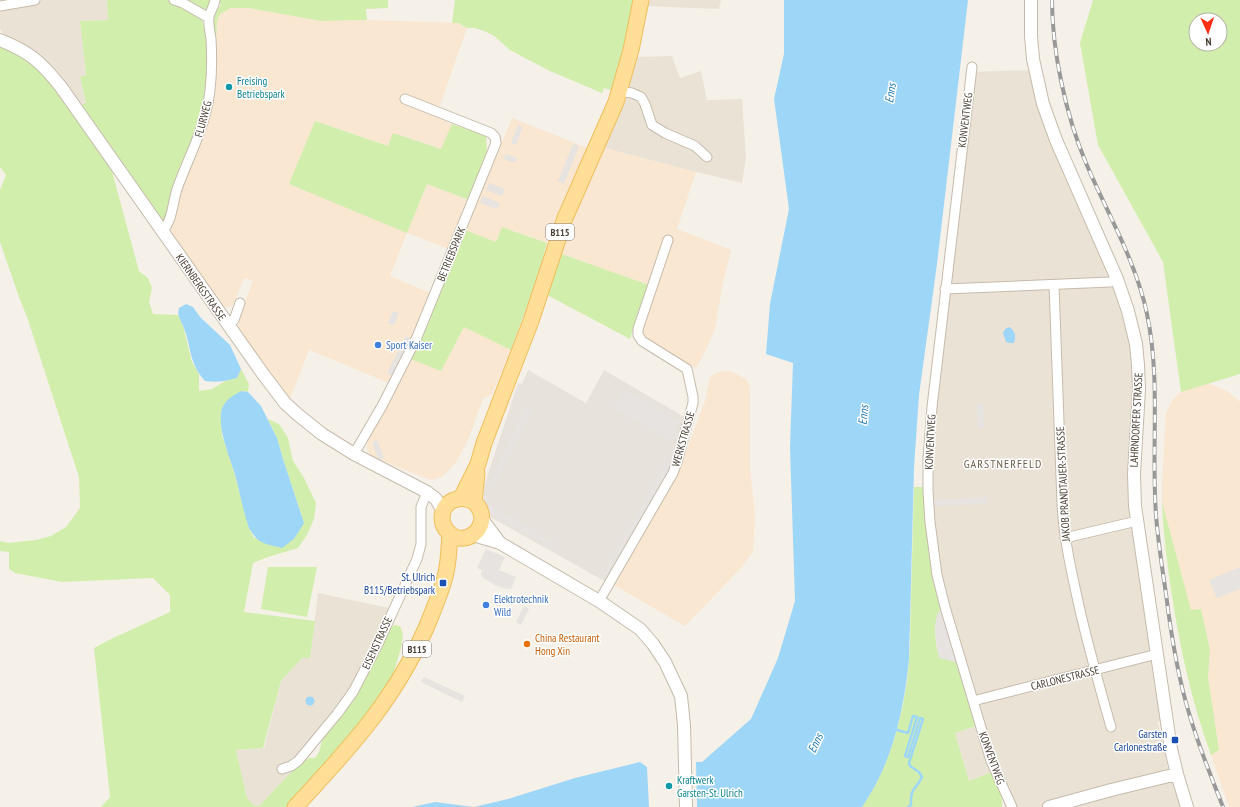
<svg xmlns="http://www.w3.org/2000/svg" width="1240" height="807" font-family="'PT Sans Narrow',sans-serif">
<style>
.residential{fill:#eae3d5}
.commercial{fill:#f9e7d1}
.industrial{fill:#e8e2dc}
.green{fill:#d2eeac;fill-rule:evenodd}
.parking{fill:#e6e3e0}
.water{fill:#9ed6f8}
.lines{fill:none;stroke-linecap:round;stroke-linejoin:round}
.stream{stroke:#9ed6f8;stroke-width:2.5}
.minor-casing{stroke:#c5bbac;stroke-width:11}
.tertiary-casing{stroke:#c5bbac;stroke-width:14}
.primary-casing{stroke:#f0be5b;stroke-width:17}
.minor{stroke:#fff;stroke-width:9}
.tertiary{stroke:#fff;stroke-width:12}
.primary{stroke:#ffde97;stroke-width:15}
.rail-casing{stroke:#989898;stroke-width:4}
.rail{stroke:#fff;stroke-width:2.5;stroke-dasharray:8;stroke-linecap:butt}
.culture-dot{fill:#0f9aa8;stroke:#fff;stroke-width:1.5}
.shop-dot{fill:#3f7fe0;stroke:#fff;stroke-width:1.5}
.transit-dot{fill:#1a4fb4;stroke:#fff;stroke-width:1.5}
.food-dot{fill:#e8710a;stroke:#fff;stroke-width:1.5}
.labels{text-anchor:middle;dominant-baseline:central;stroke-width:3;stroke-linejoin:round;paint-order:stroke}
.shield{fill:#fff;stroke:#807a72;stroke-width:1}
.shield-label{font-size:10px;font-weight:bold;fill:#4a4135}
.culture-label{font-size:11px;fill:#0d838f;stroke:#fff;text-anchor:start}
.street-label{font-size:11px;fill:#4a4135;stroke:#fff}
.shop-label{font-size:11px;fill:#366cbe;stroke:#fff;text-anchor:start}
.transit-label{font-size:11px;fill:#164399;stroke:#fff;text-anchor:end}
.food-label{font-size:11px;fill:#c56008;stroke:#fff;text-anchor:start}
.water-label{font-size:12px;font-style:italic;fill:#2078b0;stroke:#fff}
.neighbourhood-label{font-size:12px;letter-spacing:1px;fill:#6e5f4b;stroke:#fff}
</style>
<rect width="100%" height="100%" fill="#f5f1e8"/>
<!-- residential -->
<path class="residential" d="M21 0H107L108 20 80 21 86 75 80 77 86 104 79 106 5 35 0 29V3Z
M646 0H721L719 9 645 6Z
M672 56 680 78 701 71 707 100 742 99 746 158 742 183 696 172 604 148 634 57Z
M1029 70 1034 94 1041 117 1115 289 1127 330 1132 356 1134 396 1128 475 1130 516 1162 721 1158 722 1168 769 1181 807H1005L992 772 969 781 955 733 976 726 967 698 927 509 969 72Z
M318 593 389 608 376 639 346 699 301 753 306 759 299 764 259 806 253 805 247 799 236 750 264 748 281 681 302 658H310Z"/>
<!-- commercial -->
<path class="commercial" d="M231 8H249L321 21 367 20 458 23 467 28 436 117 452 124 442 149 394 133 388 146 315 121 289 184 407 232 427 184 469 200 449 249 407 233 390 276 431 293 412 339 389 383 309 350 290 399 283 391 238 329 240 315 253 281 244 278 235 301 232 306 227 307H223L172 235 171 226 215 61 217 21 220 14Z
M512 118 587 148 558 212 547 243 503 227 496 242 465 230Z
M604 148 696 172 677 229 731 250 722 287 715 329 705 352 696 368 647 340 643 333 642 328 664 267 671 240 649 285 559 253 576 207Z
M464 327 511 350 492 394 483 399 467 442 456 462 442 477 431 480 372 457 367 450V446L368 441 411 359 441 371Z
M730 371 746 379 750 387V468L755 516 753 552 740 569 685 626 614 585 678 472 705 401 710 377 718 372Z
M1203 383 1216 386 1228 392 1240 402V807H1229L1211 755 1219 750 1208 677 1210 650 1201 609 1191 611 1162 502V486L1166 413 1173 399 1188 386Z"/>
<!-- industrial -->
<path class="industrial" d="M528 370 586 403 604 370 686 418 673 467 606 582 485 514 483 489 518 383 522 384Z"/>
<!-- green -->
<path class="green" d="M107 0H212L211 5 206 9 199 8 197 15 202 20 208 41V80L205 109 164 222H160L79 106 86 103 80 77 86 75 80 21 108 20Z
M218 0H388V8L366 9 367 20 321 21 249 8H231L220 14 217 21 215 61C214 46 209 17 221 5Z
M455 0H635L614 91 604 88 602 93 550 71 523 57 510 50 493 35 484 31 475 28H467L458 23H452Z
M1093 0H1240V374L1181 392 1163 262 1098 145 1080 43ZM1196 20H1220V44H1196Z
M0 45 24 56 50 82 110 164 139 271 148 278 152 288 149 302 153 314 178 315 183 326 192 362 199 374V391L212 389 225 381 237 378 241 369 249 384 248 392 242 391 221 411 222 436 231 461 249 528 254 538 304 523 283 459 277 438 268 419 279 424 288 438 293 461 304 478 316 503 314 519 307 535 298 548 265 558 253 563 244 612 315 621 310 658H302L281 681 263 748 236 750 247 798 253 805 259 806 299 764 309 758H315L319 752 322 741 333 724 388 631 394 625 400 626 403 634 401 648 391 682 330 759 317 771 301 793 287 807H101L110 797 94 648 111 639 170 612V595L153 578 62 582 15 573 9 569V552L0 551V541L8 543 36 540 51 536 66 527 80 508 79 477 27 317 19 297 0 242V190L6 175 0 167Z
M315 121 388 146 393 133 441 149 452 124 486 136 487 154 469 200 427 184 407 233 289 184Z
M502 227 547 243 537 278 511 350 464 327 441 371 411 359 425 328 465 230 496 242Z
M559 253 649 285 640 306 630 339 547 295Z
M914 487H926L942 607C933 621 935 634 937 650L959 663 967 698 976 726 955 733 969 781 992 772 1002 799V807H862C891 765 905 711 909 661 911 640 910 618 911 597 912 560 913 524 914 487Z
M1162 502 1191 610 1201 609 1210 650 1208 677 1219 750 1211 755C1191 700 1180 648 1171 590 1167 561 1163 532 1162 502Z
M268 567H317L307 617 261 609Z"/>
<!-- parking -->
<path class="parking" d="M518 125 523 127 516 145 511 143Z
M573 144 579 146 564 184 558 181Z
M506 154 517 158 515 163 504 159Z
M489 183 505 189 502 196 486 190Z
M483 196 500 203 497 209 480 203Z
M393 311 399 313 394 325 388 323Z
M406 336 412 339 393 376 387 373Z
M624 390 680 422 670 440 614 408Z
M977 404H983L984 427 978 428Z
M525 407 532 410 493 486 490 484 498 466Z
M377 440 384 458 379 460 372 442Z
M665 464 673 467 610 576 605 573Z
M987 497V504L933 506V500Z
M490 505 556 544 553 549 487 511Z
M486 549 505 557 499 570 516 577 511 589 503 588 495 585 482 577 481 574 482 570 477 568Z
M1240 567V589L1217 598 1209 580Z
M524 606 529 609 521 625 516 622Z
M942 607 959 663 939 658 936 640 935 626 937 615Z
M424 677 465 696 462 702 421 682Z"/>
<!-- water -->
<path class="water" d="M784 0H968L937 264 919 395 914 467 909 659C904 711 892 764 862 807H697L696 762H702L751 719 778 658 795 601 790 447 793 363 766 354 770 304 789 209 774 99 784 54Z
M186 304 193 307 200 317 230 345 241 369 237 378C226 381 216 383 205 381 188 362 192 347 183 326 180 318 177 317 179 308Z
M1009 327 1012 329 1015 334V339L1014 343H1010L1006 342 1003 333 1005 329Z
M242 391 248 392 261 406 277 438 283 459 304 523 294 539 282 548C265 544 258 544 249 528 243 511 240 492 235 475 229 454 219 434 221 412 223 401 233 395 242 391Z
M305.5 701a4.5 4.5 0 1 1 9 0a4.5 4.5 0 1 1-9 0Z
M640 762 647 767 649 807H412L435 802 474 807 508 799 575 778Z"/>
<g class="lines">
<!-- stream -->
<path class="stream" d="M897 730 908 733 913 716 917 717 905 756 908 757 920 718 923 719 909 763 910 766 919 772 922 777C916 790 910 787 911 805L908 807"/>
<defs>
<path id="minor" d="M174 0 183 3 209 18
M0 6 35 0
M972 67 932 407 928 459V491L930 522 937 575 945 607 991 761 1012 807
M619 91 632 93 641 97 645 104 652 125 665 133 695 146 707 157
M162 231C172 223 173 201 177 189 189 156 206 126 210 90 212 73 212 56 211 39 210 32 208 23 209 17 210 11 214 7 215 0
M1054 285 1062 504C1064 542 1073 578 1081 615 1090 652 1100 689 1111 727
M945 289 1110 282 1117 279
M228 325 234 320 240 303
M354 454 382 406 417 337 496 143 495 137 491 133 405 99
M1065 538 1137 521
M599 601 673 473 677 462 693 403V397L687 369 642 341 638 335V329L668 240
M973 701 1157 654
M282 769 291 766 298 761 337 714 353 692 377 646 417 559 421 544V507L427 492"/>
<path id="tertiary" d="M1031 0V36L1033 59 1043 104 1056 140 1117 279 1128 311 1136 344 1138 365 1139 389 1134 474 1135 506 1171 749 1177 774 1187 807
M0 40C30 52 41 62 61 87L263 374 285 403 297 414 322 434 354 454 427 492 436 499 443 511
M482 519 500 543
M473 535 500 543 599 601 640 629 653 644 665 662 681 696 684 725 686 807
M1049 807 1111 790 1177 774"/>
<path id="primary" d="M461 498 478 464 484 443 531 321 565 218 616 102 631 50 641 0
M474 502C461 494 443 500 442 517 442 523 444 528 448 532 466 551 496 523 474 502L477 473
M295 807C352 746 400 694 431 616 437 600 445 583 447 567 449 556 449 544 450 534"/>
</defs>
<!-- minor casing -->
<use href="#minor" class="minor-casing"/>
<!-- tertiary casing -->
<use href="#tertiary" class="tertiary-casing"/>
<!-- primary casing -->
<use href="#primary" class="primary-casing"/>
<!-- minor -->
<use href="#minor" class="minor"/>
<!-- tertiary -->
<use href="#tertiary" class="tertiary"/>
<!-- primary -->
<use href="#primary" class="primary"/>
<defs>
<path id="rail" d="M1052 0C1052 51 1066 116 1086 163 1107 213 1136 261 1147 314 1161 380 1151 448 1156 515 1158 541 1162 567 1166 594 1171 634 1177 674 1189 713 1198 745 1211 776 1223 807"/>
</defs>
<!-- rail casing -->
<use href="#rail" class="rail-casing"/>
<!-- rail -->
<use href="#rail" class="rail"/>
</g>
<!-- markers -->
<g class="culture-dot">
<circle cx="229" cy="87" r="4"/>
<circle cx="669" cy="786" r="4"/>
</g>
<g class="shop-dot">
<circle cx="378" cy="345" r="4"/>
<circle cx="486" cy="605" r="4"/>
</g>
<g class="transit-dot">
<rect x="439" y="579" width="8" height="8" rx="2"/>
<rect x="1171" y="736" width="8" height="8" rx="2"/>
</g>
<circle class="food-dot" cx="527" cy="644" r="4"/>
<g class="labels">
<!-- shield labels -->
<g class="shield">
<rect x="546" y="224" width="28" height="16" rx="3"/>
<rect x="403" y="641" width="28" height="16" rx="3"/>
</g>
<g class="shield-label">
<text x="560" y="232">B115</text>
<text x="417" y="649">B115</text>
</g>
<!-- culture labels -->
<g class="culture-label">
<text x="237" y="81">Freising<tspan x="237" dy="13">Betriebspark</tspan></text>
<text x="677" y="780">Kraftwerk<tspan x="677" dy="13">Garsten-St. Ulrich</tspan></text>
</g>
<!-- street labels -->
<g class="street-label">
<text transform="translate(203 119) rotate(-75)">FLURWEG</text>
<text transform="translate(965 120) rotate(-83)">KONVENTWEG</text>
<text transform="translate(451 254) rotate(-68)">BETRIEBSPARK</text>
<text transform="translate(201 287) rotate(55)">KIERNBERGSTRASSE</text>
<text transform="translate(1136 420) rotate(-87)">LAHRNDORFER STRASSE</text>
<text transform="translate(683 439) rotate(-74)">WERKSTRASSE</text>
<text transform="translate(930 442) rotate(-87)">KONVENTWEG</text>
<text transform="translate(1063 484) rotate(-93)">JAKOB PRANDTAUER-STRASSE</text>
<text transform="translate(377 643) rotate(-65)">EISENSTRASSE</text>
<text transform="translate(1065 678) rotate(-14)">CARLONESTRASSE</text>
<text transform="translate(992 758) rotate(70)">KONVENTWEG</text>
</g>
<!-- shop labels -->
<g class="shop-label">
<text x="386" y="345">Sport Kaiser</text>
<text x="494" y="599">Elektrotechnik<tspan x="494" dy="13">Wild</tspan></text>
</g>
<!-- transit labels -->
<g class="transit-label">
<text x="435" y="577">St. Ulrich<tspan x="435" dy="13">B115/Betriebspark</tspan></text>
<text x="1167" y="734">Garsten<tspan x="1167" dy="13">Carlonestraße</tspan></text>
</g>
<!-- food labels -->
<g class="food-label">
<text x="535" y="638">China Restaurant<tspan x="535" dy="13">Hong Xin</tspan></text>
</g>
<!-- water labels -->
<g class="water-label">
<text transform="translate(890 93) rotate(-81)">Enns</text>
<text transform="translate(863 415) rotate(-85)">Enns</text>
<text transform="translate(815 743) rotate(-64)">Enns</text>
</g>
<!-- neighbourhood labels -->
<g class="neighbourhood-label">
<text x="1003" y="463">GARSTNERFELD</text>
</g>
</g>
<!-- north arrow -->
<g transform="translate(1208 32) rotate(177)"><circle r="19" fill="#ffffff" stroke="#b7b3ae"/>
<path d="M0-3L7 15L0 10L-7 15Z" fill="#ff3115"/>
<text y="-6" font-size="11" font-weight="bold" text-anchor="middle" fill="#4a4135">N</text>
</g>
</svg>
